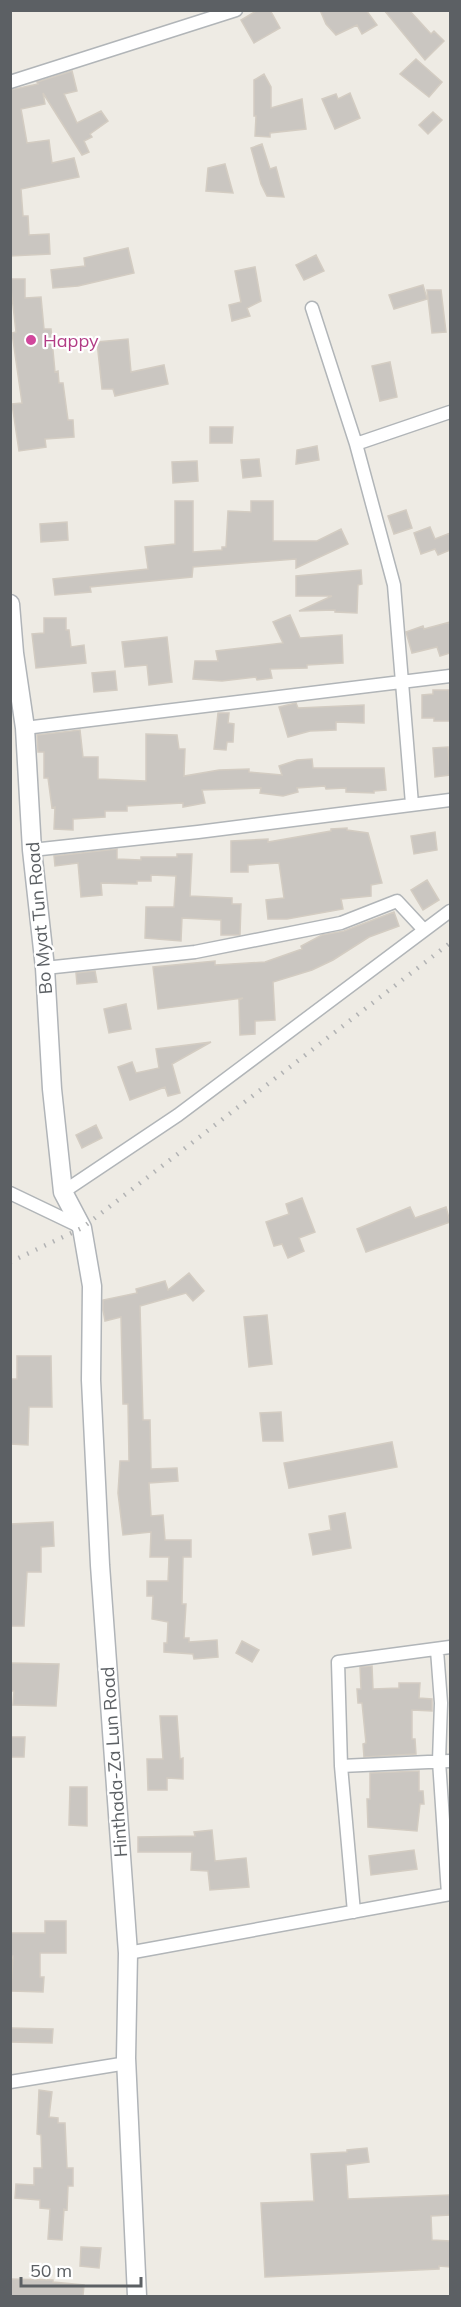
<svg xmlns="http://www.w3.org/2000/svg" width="461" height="2307" font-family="Mulish,sans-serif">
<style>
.building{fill:#cac6c1;stroke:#d3ccc2;stroke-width:1.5}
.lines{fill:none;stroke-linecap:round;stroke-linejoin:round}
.minor-casing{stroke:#b1b5b8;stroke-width:15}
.secondary-casing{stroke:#b0b4b8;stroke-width:21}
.minor{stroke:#fff;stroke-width:12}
.secondary{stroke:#fff;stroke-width:18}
.rail{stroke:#b2b3b4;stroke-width:4.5;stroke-dasharray:1.5 8;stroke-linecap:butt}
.hotel-dot{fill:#d1479c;stroke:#fff;stroke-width:2}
.labels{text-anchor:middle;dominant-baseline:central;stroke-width:4.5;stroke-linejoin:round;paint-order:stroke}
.hotel-label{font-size:18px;fill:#b23c85;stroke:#fff;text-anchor:start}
.street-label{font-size:18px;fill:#5c6064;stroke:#fff}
</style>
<rect width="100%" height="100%" fill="#eeebe4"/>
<!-- building -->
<path class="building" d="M258 10H270L280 28 254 43 241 20Z
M320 10H366L377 25 362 34 357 25 336 35 326 24Z
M384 10H409L431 34 434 31 444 41 425 60Z
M416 59 442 82 429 97 400 74Z
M72 71 77 91 64 94 77 123 101 111 108 121 90 134 92 137 84 141 89 152 82 155 43 93 45 104 21 109 27 143 49 140 52 163 74 158 79 177 21 189 23 216H28L29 235 49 234 50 254 10 256V90L38 84 37 82Z
M264 74 271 87V108L302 99 306 129 270 133V137L255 136 256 116H254V80Z
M350 93 360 118 335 129 322 99 336 94 338 99Z
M433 112 442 120 428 134 419 125Z
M262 144 270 169 276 167 284 197 267 196 261 184 251 148Z
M225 164 233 193 206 191 208 168Z
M128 248 134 273 78 286 53 288 51 270 85 266 84 258Z
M316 255 324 271 304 280 296 265Z
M255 267 261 301 247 308 250 316 232 321 229 305 241 302 235 271Z
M10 279H25V298L41 297 44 329H51L55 372 58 371 59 383H63L68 420H73L74 437 45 439 46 447 19 451 12 404 22 403 12 333 16 332Z
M423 285 427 299 394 309 389 295Z
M427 290H441L446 332 432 333Z
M128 339 131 372 164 365 168 384 115 396 113 389H102L97 342Z
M390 362 397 397 380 401 372 366Z
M210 427H233L232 443H210Z
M317 446 319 460 296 464 297 450Z
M259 459 261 476 243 478 241 460Z
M197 461 198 481 173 483 172 462Z
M175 501H193V552L222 550V547H226L228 511 251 512V501H273V541H317L341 529 348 544 296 568V559L193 567 192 577 90 587 91 592 55 595 53 579 148 569 145 547 175 544Z
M406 510 412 528 394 534 388 516Z
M67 522 68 540 41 542 40 524Z
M430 527 435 539 450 533V550L438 555 435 549 421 554 414 533Z
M361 570 362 584 358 585 357 613 335 612V610L299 611 332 596H296V576Z
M290 615 300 638 342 635 343 663 307 665V668L270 669 272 678 257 680 256 677 222 681 193 679 195 661H218L216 651 283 643 273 622Z
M44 618H66V630H69L71 647 84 645 86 663 36 668 32 634 44 633Z
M450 622V653L440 656 437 647 412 653 406 632 423 626 424 629Z
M167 637 172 682 149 685 147 665 125 667 122 642Z
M115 671 117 690 94 692 92 673Z
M433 690H449L450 721H434V718H422V695L433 694Z
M296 703 298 708 364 705V723L336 722V730L310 731 288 737 279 707Z
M218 713H229L228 723 234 724 233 742H227L226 750 214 749Z
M80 730 83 757H98V779L146 781V734L177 735 179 749H185L184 776 219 770 249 769V772L282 775 279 766 297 760 312 759 313 768H384L386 790 374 791V793L346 792V788L326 789 325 786 297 788 298 792 283 796 260 793 261 788 202 790 205 803 183 807V803L127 806V811H105V817L73 819V830L54 829 55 807 52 808 48 778H44V752H38L37 735Z
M448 747 450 775 435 777 433 748Z
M347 828V830L368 833 382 883 371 885V896L341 899 343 909 287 919H268L266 900 284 898 279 863 248 865V872H231V841L268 839V842L331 831V829Z
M435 832 437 850 414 854 411 836Z
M117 849V859L141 860V857H177V854H192L190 896 232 898V904H241L240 935H221V920L182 918 181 941 145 938 146 907H174L176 876 151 875V881H137V884L101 883 102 895 81 897 78 863 55 866 54 856Z
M427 880 439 900 423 910 411 890Z
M394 912 399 926 369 937 333 960 312 970 273 982 275 1020 255 1021V1034L240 1035 239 1000 243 998 158 1009 153 967 215 961V965L265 962 302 949 301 946 322 935 344 931Z
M95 971 97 982 77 984 76 973Z
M126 1004 131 1029 109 1033 104 1009Z
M211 1042 172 1064 180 1093 168 1096 165 1087 130 1100 118 1067 132 1062 136 1073 159 1068 156 1049Z
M96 1125 102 1138 82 1148 76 1135Z
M302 1198 315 1232 299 1238 304 1251 288 1258 282 1244 274 1246 266 1222 289 1214 286 1204Z
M410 1207 415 1218 446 1207 450 1222 366 1252 357 1229Z
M189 1273 204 1291 193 1301 186 1293 140 1306 143 1420H150L151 1469 177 1468 178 1481 149 1483 151 1516 163 1515 165 1540H191V1557H183L182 1604H186L184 1638H189V1642L217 1640 218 1657 194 1659 193 1654 164 1652V1643H167L168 1622 152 1619 153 1596H147V1581H168L169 1557H150L151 1532 123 1535 118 1493 120 1461H129L128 1404H123L121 1317 105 1321 103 1310V1300L137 1293 136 1289 165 1281 168 1290Z
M267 1315 272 1364 249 1367 244 1317Z
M17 1356H51L52 1407H29L28 1445 10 1444V1379H17Z
M281 1412 283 1441H263L260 1413Z
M392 1442 397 1467 289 1488 284 1463Z
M345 1513 351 1548 313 1555 309 1534 331 1530 329 1516Z
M53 1522 54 1546 41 1547V1572H27L24 1626H10V1524Z
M242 1641 259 1650 252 1662 236 1653Z
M10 1663 59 1664 56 1706 13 1705 14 1691H10Z
M372 1666 373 1689 399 1688V1683H420L419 1698 432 1699V1711L412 1710V1739H415L416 1754 364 1757 363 1744 366 1743 362 1703H358L357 1689H361L360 1667Z
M160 1716H177L180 1759 183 1758V1779L167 1778V1790H148L147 1759H163Z
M10 1737H25L24 1757H10Z
M419 1771V1791H423L424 1804H420L417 1831 368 1827 367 1799H370V1773Z
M70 1787H87V1826L69 1825Z
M212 1830 215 1861 246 1858 249 1887 210 1890 208 1871 191 1870 192 1852H138V1837L195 1836 194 1832Z
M414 1850 417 1869 371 1875 369 1856Z
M45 1921H66V1953H40V1977H44L43 1992 11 1991 13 1956H10V1933H45Z
M10 2028 53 2029 52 2043 10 2042Z
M39 2090 52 2092 49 2117 58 2118V2123H65L67 2168H73V2186H68L67 2210 64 2209 62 2240 48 2239 50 2209 40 2208V2200L15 2198 16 2184 34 2185V2168H42L41 2135 37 2134Z
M367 2148 369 2162 346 2165 348 2199 450 2195V2215L431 2216 432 2240 450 2241V2267L439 2266V2269L265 2277 261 2203 314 2201 311 2154 347 2152V2150Z
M81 2247 101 2248 99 2268 80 2266Z
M10 2279 53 2280V2282L84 2285 83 2296H10Z"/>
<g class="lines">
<defs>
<path id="minor" d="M10 82 236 10
M312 308 356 444 394 585 412 804
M356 444 450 412
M25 728 450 676
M32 850 198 832 450 800
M45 968 195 952 341 923 397 901 424 930
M63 1192 178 1115 450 911
M10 1193 81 1227
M437 1650 441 1703 439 1761 448 1894
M341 1766 450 1761
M354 1912 341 1766 338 1662 450 1647
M128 1953 450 1894
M10 2082 127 2063"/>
<path id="secondary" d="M10 604 14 653 25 728 32 850 45 968 52 1089 63 1192 82 1228 92 1286 91 1380 100 1565 128 1953 126 2058 137 2296"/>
</defs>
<!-- minor casing -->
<use href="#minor" class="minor-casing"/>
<!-- secondary casing -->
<use href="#secondary" class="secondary-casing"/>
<!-- minor -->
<use href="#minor" class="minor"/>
<!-- secondary -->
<use href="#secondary" class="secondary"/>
<!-- rail -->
<path class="rail" d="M10 1262 82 1228 450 943"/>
</g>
<!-- markers -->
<circle class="hotel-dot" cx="31" cy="340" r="6"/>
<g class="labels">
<!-- hotel labels -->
<g class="hotel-label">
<text x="43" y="340">Happy</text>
</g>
<!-- street labels -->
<g class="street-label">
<text transform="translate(39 918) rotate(-95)">Bo Myat Tun Road</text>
<text transform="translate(114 1762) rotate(-94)">Hinthada-Za Lun Road</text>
</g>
</g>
<!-- border -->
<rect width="461" height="2307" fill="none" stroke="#5c6064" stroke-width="24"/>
<!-- scale -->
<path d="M21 2277v9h120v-9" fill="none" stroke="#5c6064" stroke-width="3"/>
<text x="30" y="2277" font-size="18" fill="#5c6064" stroke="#ffffff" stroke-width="4.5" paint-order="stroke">50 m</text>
</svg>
